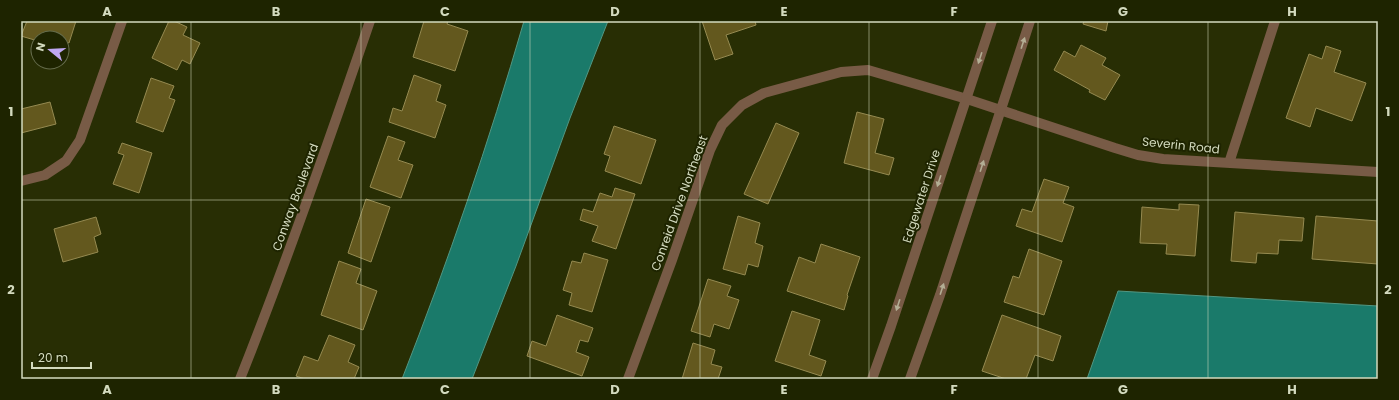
<svg xmlns="http://www.w3.org/2000/svg" width="1399" height="400" font-family="Poppins,sans-serif">
<style>
.water{fill:#1a7a6a;stroke:#529783}
.building{fill:#63581e;stroke:#958a51}
.lines{fill:none;stroke-linecap:round;stroke-linejoin:round}
.minor{stroke:#785b46;stroke-width:10}
.tertiary{stroke:#785b46;stroke-width:10}
.oneway{fill:#b3ae94}
.grid{fill:none;stroke:#d3dabe;stroke-width:1;stroke-opacity:0.55}
.labels{text-anchor:middle;dominant-baseline:central;stroke-width:4;stroke-linejoin:round;paint-order:stroke}
.street-label{font-size:12px;fill:#d3dabe;stroke:#1e2400}
.neatline{fill:none;stroke:#d3dabe;stroke-width:1.5}
.grid-label{font-size:13px;text-anchor:middle;font-weight:bold;fill:#d3dabe}
</style>
<rect width="100%" height="100%" fill="#282e04"/>
<!-- water -->
<path class="water" d="M524 21H608L570 118 516 266 472 379H402C448 262 489 142 524 21Z
M1118 291 1378 306V379H1087Z"/>
<!-- building -->
<path class="building" d="M27 21H76L69 43 62 41V38H38V41L21 36Z
M169 21H174L187 27 183 35 200 43 190 64 182 60 177 70 152 58Z
M424 21H448L447 24 468 31 455 71 413 57Z
M702 21H755L756 25 726 35 733 54 715 60Z
M1084 21H1108L1106 31 1083 24Z
M1081 45 1106 58 1102 65 1120 75 1105 100 1089 92 1090 90 1054 70 1064 51 1075 57Z
M1326 46 1341 51 1334 72 1366 83 1352 121 1316 108 1310 127 1286 118 1309 54 1322 59Z
M414 75 441 85 436 101 446 105 435 138 389 122 393 108 402 111Z
M151 78 174 86 169 98 175 100 163 132 136 122Z
M50 102 56 124 21 133V109Z
M857 112 884 119 875 153 894 158 889 175 844 163Z
M776 123 799 133 768 204 744 194Z
M614 126 656 140 641 184 605 171 610 156 604 154Z
M388 136 405 142 398 160 413 165 401 198 370 187Z
M122 143 152 153 139 193 113 184 124 155 118 153Z
M1044 179 1069 187 1063 203 1074 207 1062 242 1016 226 1022 209 1032 212Z
M615 188 635 194 616 249 592 241 598 226 580 220 583 209 593 212 600 193 612 197Z
M366 199 390 207 371 262 348 253Z
M1179 204 1199 205 1195 256 1166 254 1167 244 1140 243 1142 207 1179 210Z
M1235 212 1304 218 1302 241 1279 240 1278 254 1257 253 1256 263 1231 261Z
M738 216 760 223 755 243 763 246 758 267 748 264 745 275 723 269Z
M1316 216 1378 221V264L1312 259Z
M96 217 101 234 94 237 98 252 63 262 54 229Z
M821 244 860 257 847 295 848 296 844 310 787 291 799 257 815 263Z
M1029 249 1062 261 1044 315 1004 302 1013 276 1019 278Z
M584 253 608 260 592 312 569 305 572 293 563 290 572 261 581 263Z
M339 261 361 269 356 283 377 291 363 330 321 315Z
M708 279 731 286 727 296 739 300 729 329 714 324 710 337 691 331Z
M792 311 820 320 809 355 826 361 821 376 775 361Z
M557 315 593 328 588 342 580 340 576 352 589 357 582 376 527 356 532 341 546 346Z
M1002 315 1061 336 1053 361 1035 355 1026 379H1006L982 371Z
M329 335 355 345 348 362 359 367 354 379H305L296 376 304 356 318 361Z
M693 343 715 350 711 364 722 367 718 379H682Z"/>
<g class="lines">
<!-- minor -->
<path class="minor" d="M1229 163 1275 21
M21 181 45 175 66 161 80 140 122 21
M240 379C287 261 329 141 370 21
M628 379 672 260 710 150 722 125 742 105 764 93 841 72 868 70 967 99 1115 148 1138 155 1163 159 1378 172"/>
<!-- tertiary -->
<path class="tertiary" d="M872 379 891 326 992 21
M910 379 940 295 1030 21"/>
</g>
<!-- one-way arrows -->
<defs><path id="oneway-solid" d="M-6-.8H1V-3.2L6.5 0L1 3.2V.8H-6Z"/></defs>
<g class="oneway">
<use href="#oneway-solid" transform="translate(1023 43) rotate(-72)"/>
<use href="#oneway-solid" transform="translate(980 58) rotate(108)"/>
<use href="#oneway-solid" transform="translate(982 166) rotate(-72)"/>
<use href="#oneway-solid" transform="translate(939 181) rotate(108)"/>
<use href="#oneway-solid" transform="translate(942 289) rotate(-72)"/>
<use href="#oneway-solid" transform="translate(898 305) rotate(108)"/>
</g>
<!-- grid -->
<path class="grid" d="M191 21V379M361 21V379M530 21V379M700 21V379M869 21V379M1038 21V379M1208 21V379M21 200H1378"/>
<g class="labels">
<!-- street labels -->
<g class="street-label">
<text transform="translate(1181 145) rotate(6)">Severin Road</text>
<text transform="translate(921 196) rotate(-72)">Edgewater Drive</text>
<text transform="translate(295 197) rotate(-70)">Conway Boulevard</text>
<text transform="translate(679 203) rotate(-70)">Conreid Drive Northeast</text>
</g>
</g>
<!-- border -->
<rect width="1399" height="400" fill="none" stroke="#1e2400" stroke-width="44"/>
<!-- north arrow -->
<g transform="translate(50 50) rotate(288)"><circle r="19" fill="#1e2400" stroke="#666d4c"/>
<path d="M0-3L7 15L0 10L-7 15Z" fill="#c0a8f3"/>
<text y="-6" font-size="11" font-weight="bold" text-anchor="middle" fill="#d3dabe">N</text>
</g>
<!-- scale -->
<path d="M32 362v6h59v-6" fill="none" stroke="#d3dabe" stroke-width="2"/>
<text x="38" y="362" font-size="12" fill="#d3dabe" stroke="#1e2400" stroke-width="3" paint-order="stroke">20 m</text>
<rect x="22" y="22" width="1355" height="356" class="neatline"/>
<g class="grid-label">
<text x="107" y="16">A</text>
<text x="276" y="16">B</text>
<text x="445" y="16">C</text>
<text x="615" y="16">D</text>
<text x="784" y="16">E</text>
<text x="954" y="16">F</text>
<text x="1123" y="16">G</text>
<text x="1292" y="16">H</text>
<text x="11" y="116">1</text>
<text x="1388" y="116">1</text>
<text x="11" y="294">2</text>
<text x="1388" y="294">2</text>
<text x="107" y="394">A</text>
<text x="276" y="394">B</text>
<text x="445" y="394">C</text>
<text x="615" y="394">D</text>
<text x="784" y="394">E</text>
<text x="954" y="394">F</text>
<text x="1123" y="394">G</text>
<text x="1292" y="394">H</text>
</g>
</svg>
